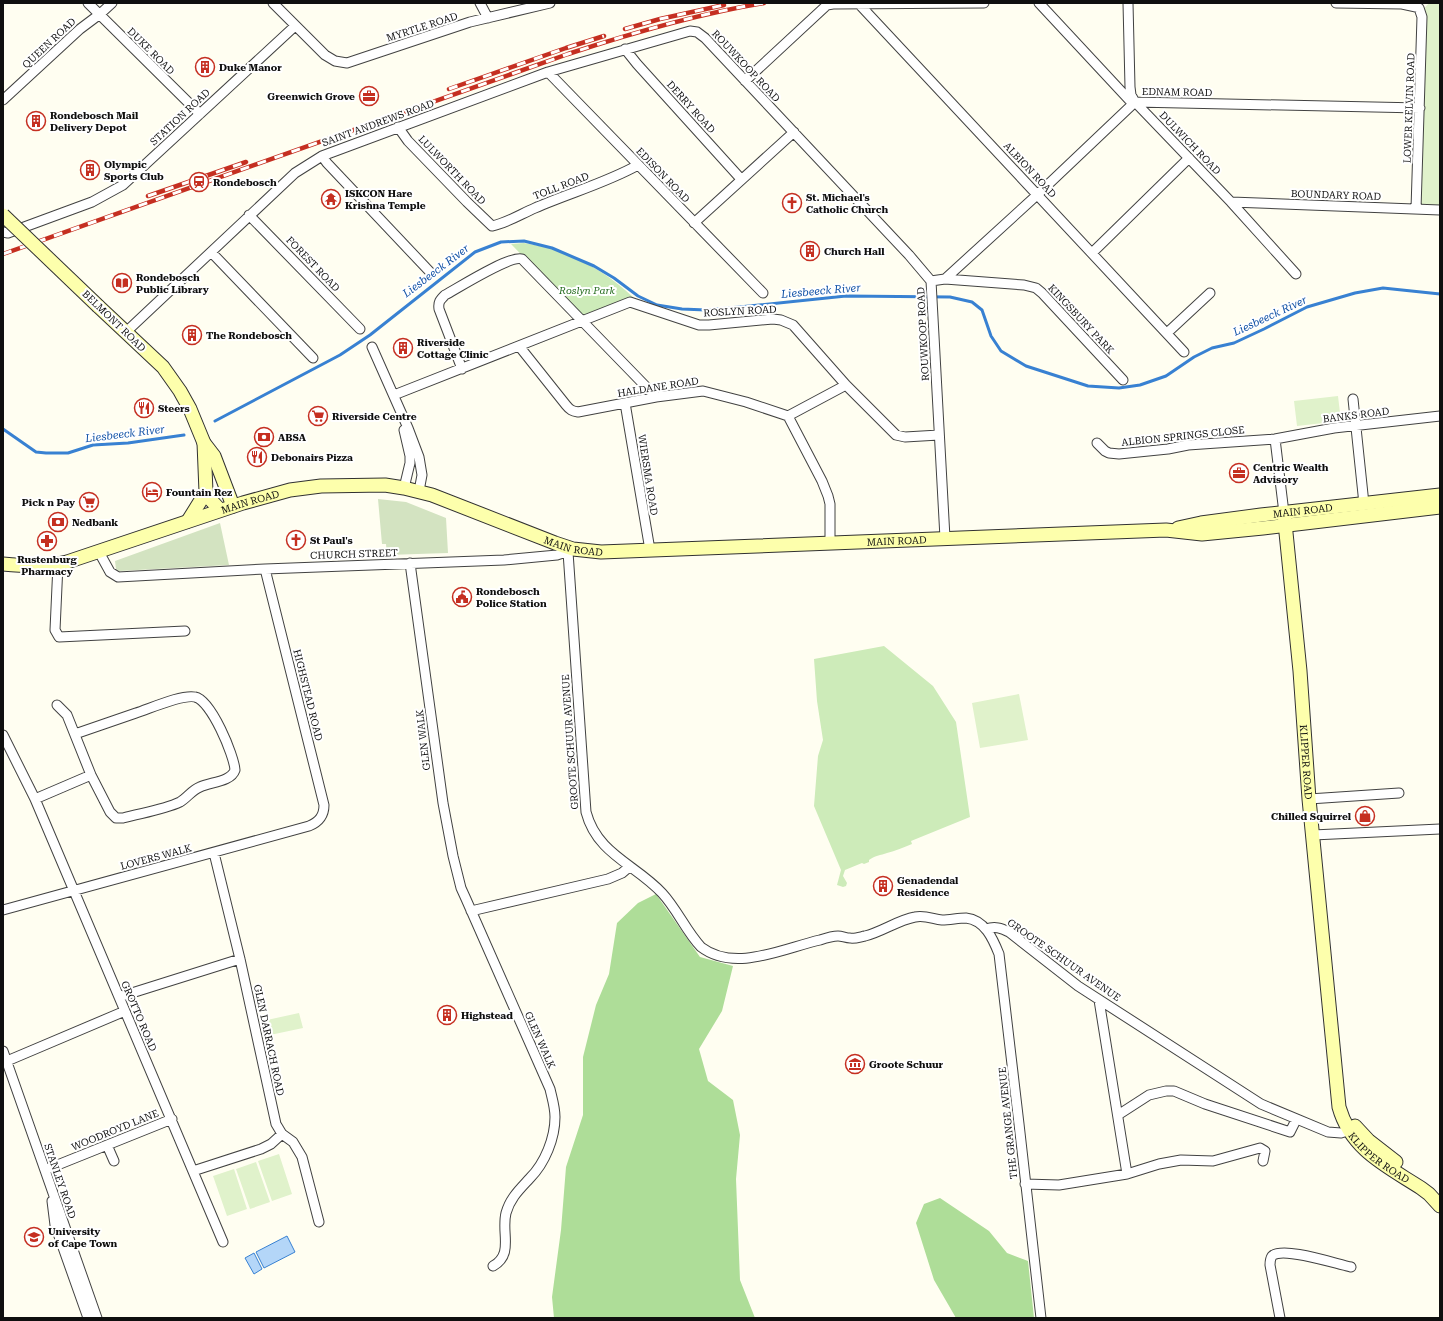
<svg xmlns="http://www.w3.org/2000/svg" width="1443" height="1321" font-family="'Roboto Serif',serif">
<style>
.green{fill:#cdebb9}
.forest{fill:#aedd98}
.cemetery{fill:#d3e3c1}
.pitch{fill:#e0f2cb}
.water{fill:#b4d6f8;stroke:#3881d2}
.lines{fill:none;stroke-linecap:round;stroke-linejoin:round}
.stream{stroke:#3881d2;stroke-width:3}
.street-casing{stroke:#424242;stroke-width:11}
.secondary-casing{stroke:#313131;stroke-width:15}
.street{stroke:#fff;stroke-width:9}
.secondary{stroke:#fdffac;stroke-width:13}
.rail-casing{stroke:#c52f21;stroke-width:4.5}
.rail{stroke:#fff;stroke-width:3;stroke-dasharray:9;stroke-linecap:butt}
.secondary-bridge-casing{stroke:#313131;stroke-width:15;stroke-linecap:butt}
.secondary-bridge{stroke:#fdffac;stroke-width:13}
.labels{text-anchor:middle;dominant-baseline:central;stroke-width:4;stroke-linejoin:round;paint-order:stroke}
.street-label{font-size:10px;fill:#0f0f0f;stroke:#fff}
.poi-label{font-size:10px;font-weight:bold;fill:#0f0f0f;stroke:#fff;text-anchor:start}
.park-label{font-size:10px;font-style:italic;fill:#226a1c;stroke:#fff}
.water-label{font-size:11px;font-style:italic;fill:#1353a7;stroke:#fff}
</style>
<rect width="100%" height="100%" fill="#fffef1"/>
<!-- green -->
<path class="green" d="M524 243C533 245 543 246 552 249 582 258 611 276 634 298L582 317 511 244Z
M884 646 933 686 956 722 970 817 911 841 912 844C904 847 895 851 887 853 881 855 874 856 869 860V862L864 864 862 863 845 870 843 876 847 883 846 886 843 887 837 885 841 870 814 806 818 756 823 740 817 701 814 659Z"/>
<!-- forest -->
<path class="forest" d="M656 894 700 957 733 966 722 1011 699 1049 708 1081 733 1100 740 1135 736 1179 740 1280 755 1318H554L552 1297 561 1230 566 1167 583 1115V1057L596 1005 609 974 617 923 638 903Z
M940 1198 989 1231 1007 1253 1028 1261 1034 1318H956L934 1280 916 1223 924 1204Z"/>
<!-- cemetery -->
<path class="cemetery" d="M378 499 406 502 446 518 448 553 387 555 386 544H382Z
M220 523 229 565 119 571 116 569 115 561Z"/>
<!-- pitch -->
<path class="pitch" d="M1429 3H1440V210L1416 209 1421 12Z
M1338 396 1341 421 1297 426 1294 401Z
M1019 694 1028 740 980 748 972 703Z
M299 1013 303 1028 270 1035 267 1020Z
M279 1154 292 1194 272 1201 258 1161Z
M256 1162 270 1202 250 1209 236 1169Z
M234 1169 247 1209 227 1216 213 1176Z"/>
<!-- water -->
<path class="water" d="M287 1236 295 1252 264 1268 256 1252Z
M254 1253 262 1269 254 1274 245 1258Z"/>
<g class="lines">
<!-- stream -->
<path class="stream" d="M215 421 340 355 370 335 475 252 501 242 524 241 552 248 594 266 614 278 638 296 657 305 682 309 706 310 739 307 846 296 950 297 972 302 982 310 991 336 1001 351 1026 366 1088 386 1119 388 1140 385 1166 376 1194 357 1212 348 1234 343 1264 329 1307 307 1355 293 1383 288 1440 294
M3 429 36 452 46 453H68L93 445 128 443 184 435"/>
<defs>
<path id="street" d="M88 3 200 114
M273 3 325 55 335 61 347 63 470 22 550 3
M480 3 488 18
M1039 3 1133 104
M1128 3 1130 87 1131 95 1135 102 1231 202 1296 274
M1336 3 1402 4 1416 7 1419 8 1422 17 1416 209
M859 4 1184 352
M625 49 637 64 741 179
M548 72 763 293
M745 81 827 5 833 4 984 3
M3 100 80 29 100 14 112 3
M398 127 408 141 467 202 492 226C507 223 521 214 535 208 569 193 606 183 638 165
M322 156 327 163 430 272
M1231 202 1440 210
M249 215 360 329
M694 223 794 132
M3 232 8 233 92 202 123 185 295 26
M211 252 313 358
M1092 253 1189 158
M945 279 1024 285 1036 288 1042 293 1123 380
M931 281 945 279 1037 195 1135 102 1420 108
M126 332 295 173 322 156 548 72 690 31 697 32 705 38 909 255 931 281 945 538
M1167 333 1210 293
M519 346 566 405C570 410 572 411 578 412L656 397 703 391 746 402 788 416 822 481 828 496 830 504V543
M372 347 408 428 419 457 422 475 419 491
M462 369 439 309C438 302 440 300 445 295 458 288 510 255 522 259L656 397
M394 395 630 302 699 325H709L773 319 781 320 793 325 846 385 896 435 905 437 939 435
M1353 399 1364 504
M625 403 650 550
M788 416 846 385
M1275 439 1284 513
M1097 443 1105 451 1109 453 1119 454 1168 449 1188 445 1275 439 1334 428 1440 416
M404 488 410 463V456L404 430
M99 552 110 572 118 577 265 569 504 560 557 555 572 550
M568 552 586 812C597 854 635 864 662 893 677 909 686 931 701 947 735 973 784 948 820 940 826 938 832 936 838 936 842 936 846 938 850 938 854 939 860 937 865 936 882 932 898 920 915 917 925 915 933 919 942 920 950 920 958 918 966 918 985 920 993 939 999 954 1014 1075 1027 1197 1041 1318
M410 563 443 803 453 856 461 888 466 899 550 1089C552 1098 555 1107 555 1117 555 1138 545 1163 530 1178 520 1189 510 1198 506 1213 501 1233 514 1254 493 1266
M58 564 55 630 59 637 185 631
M57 705 67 715 91 775 110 812 116 818H123C141 813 163 810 180 802 187 798 192 790 200 787 210 782 231 782 235 770 234 755 211 700 195 697 182 694 149 709 136 713 116 720 95 727 75 734
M3 735 35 799 223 1242
M35 799 91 775
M1309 799 1399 793
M1313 835 1440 829
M214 853 240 959 276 1124 282 1134 293 1142 302 1157 319 1222
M3 910 309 826C319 822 324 816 324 805L265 569
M471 911 608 879 622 873 629 867
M986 929C995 926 1001 928 1009 932L1078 986 1261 1104 1328 1132 1341 1133 1354 1129
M119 997 240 959
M1099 1000 1127 1174
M3 1051 97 1318
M7 1061 125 1011
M1118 1115 1149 1095 1166 1091H1174L1205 1104 1290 1132 1296 1120
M107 1145 114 1161
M45 1170 172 1119
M193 1171 261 1149 271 1144 282 1134
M1025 1184 1059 1185 1127 1174 1159 1164 1181 1160 1213 1161 1260 1148 1265 1151 1263 1161
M52 1201 55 1225 88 1318
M1280 1318 1270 1265C1270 1262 1270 1259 1272 1256 1283 1246 1336 1264 1351 1267"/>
<g id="secondary">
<path d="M98 306 163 367 180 391 190 409 204 443 214 456 233 506"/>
<path d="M204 443 206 492 209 498 220 510"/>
<path id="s1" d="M1284 513 1300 671 1309 799 1339 1107C1351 1150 1387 1166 1421 1188L1429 1194 1440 1206"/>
<path d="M188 521 206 492"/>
<path id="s2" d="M1178 528 1201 523 1261 515 1440 495"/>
<path id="s3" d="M3 564C25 566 45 567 67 562L243 503 290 490 321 486 385 485 404 488 432 495 555 543 573 549 601 552 1166 530 1202 534 1263 528 1440 507"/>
<path d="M1355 1126 1369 1141 1396 1162"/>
</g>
</defs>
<!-- street casing -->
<use href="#street" class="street-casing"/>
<!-- secondary casing -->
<use href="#secondary" class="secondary-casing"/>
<!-- street -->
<use href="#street" class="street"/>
<!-- secondary -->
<use href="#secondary" class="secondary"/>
<defs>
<path id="rail" d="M625 29 660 19 724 5
M449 89 566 48 604 36
M148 196 246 162
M3 254 568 54C632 33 697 14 764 3"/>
</defs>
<!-- rail casing -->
<use href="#rail" class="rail-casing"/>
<!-- rail -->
<use href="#rail" class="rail"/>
<defs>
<path id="secondary-bridge" d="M3 215 98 306"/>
</defs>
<!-- secondary-bridge casing -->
<use href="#secondary-bridge" class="secondary-bridge-casing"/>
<!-- secondary-bridge -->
<use href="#secondary-bridge" class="secondary-bridge"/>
</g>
<!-- icons -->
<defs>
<symbol id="building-ring" viewBox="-11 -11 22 22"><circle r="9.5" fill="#fff" stroke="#c52f21" stroke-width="1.5"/><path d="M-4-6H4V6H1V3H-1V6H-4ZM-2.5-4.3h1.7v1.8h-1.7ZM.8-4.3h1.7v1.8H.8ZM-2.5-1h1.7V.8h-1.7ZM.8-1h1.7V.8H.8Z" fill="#c52f21"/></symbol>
<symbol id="office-ring" viewBox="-11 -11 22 22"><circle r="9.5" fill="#fff" stroke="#c52f21" stroke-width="1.5"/><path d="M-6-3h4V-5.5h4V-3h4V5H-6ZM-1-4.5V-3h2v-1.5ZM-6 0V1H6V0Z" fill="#c52f21"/></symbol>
<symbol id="station-ring" viewBox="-11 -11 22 22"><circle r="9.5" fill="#fff" stroke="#c52f21" stroke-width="1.5"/><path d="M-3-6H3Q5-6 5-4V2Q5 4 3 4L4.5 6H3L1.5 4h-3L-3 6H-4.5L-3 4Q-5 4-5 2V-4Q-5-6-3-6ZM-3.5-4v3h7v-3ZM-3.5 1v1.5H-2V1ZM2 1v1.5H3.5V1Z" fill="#c52f21"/></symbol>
<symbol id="temple-ring" viewBox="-11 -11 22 22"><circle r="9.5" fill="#fff" stroke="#c52f21" stroke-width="1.5"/><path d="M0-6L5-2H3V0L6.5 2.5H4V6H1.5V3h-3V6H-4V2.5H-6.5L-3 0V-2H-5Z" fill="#c52f21"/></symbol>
<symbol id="church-ring" viewBox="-11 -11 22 22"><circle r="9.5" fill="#fff" stroke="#c52f21" stroke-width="1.5"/><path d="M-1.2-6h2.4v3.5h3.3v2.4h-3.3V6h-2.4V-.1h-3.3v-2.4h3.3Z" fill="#c52f21"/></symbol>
<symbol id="library-ring" viewBox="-11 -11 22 22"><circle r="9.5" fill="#fff" stroke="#c52f21" stroke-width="1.5"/><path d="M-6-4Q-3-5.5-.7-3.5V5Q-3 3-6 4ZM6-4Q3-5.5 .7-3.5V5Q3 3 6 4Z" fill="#c52f21"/></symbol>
<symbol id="restaurant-ring" viewBox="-11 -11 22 22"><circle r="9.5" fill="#fff" stroke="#c52f21" stroke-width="1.5"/><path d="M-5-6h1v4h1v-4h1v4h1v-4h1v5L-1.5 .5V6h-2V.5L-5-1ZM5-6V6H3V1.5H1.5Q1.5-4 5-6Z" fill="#c52f21"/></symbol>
<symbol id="supermarket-ring" viewBox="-11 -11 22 22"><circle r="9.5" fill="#fff" stroke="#c52f21" stroke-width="1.5"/><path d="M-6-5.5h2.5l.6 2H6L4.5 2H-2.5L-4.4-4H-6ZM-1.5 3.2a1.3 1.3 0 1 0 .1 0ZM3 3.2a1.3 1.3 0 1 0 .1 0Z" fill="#c52f21"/></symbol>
<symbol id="bank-ring" viewBox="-11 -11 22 22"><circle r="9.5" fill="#fff" stroke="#c52f21" stroke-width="1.5"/><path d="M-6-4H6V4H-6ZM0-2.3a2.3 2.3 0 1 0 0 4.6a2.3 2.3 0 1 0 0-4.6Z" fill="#c52f21"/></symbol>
<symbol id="hotel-ring" viewBox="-11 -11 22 22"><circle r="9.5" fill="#fff" stroke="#c52f21" stroke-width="1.5"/><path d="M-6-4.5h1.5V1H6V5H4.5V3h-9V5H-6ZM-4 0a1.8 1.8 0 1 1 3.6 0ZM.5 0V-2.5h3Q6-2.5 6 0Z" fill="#c52f21"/></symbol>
<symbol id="pharmacy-ring" viewBox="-11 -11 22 22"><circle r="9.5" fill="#fff" stroke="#c52f21" stroke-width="1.5"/><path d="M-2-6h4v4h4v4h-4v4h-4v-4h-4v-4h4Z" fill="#c52f21"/></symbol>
<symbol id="civic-ring" viewBox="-11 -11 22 22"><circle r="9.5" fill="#fff" stroke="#c52f21" stroke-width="1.5"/><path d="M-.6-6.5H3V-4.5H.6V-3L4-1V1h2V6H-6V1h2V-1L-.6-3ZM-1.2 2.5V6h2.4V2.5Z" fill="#c52f21"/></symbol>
<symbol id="shop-ring" viewBox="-11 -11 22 22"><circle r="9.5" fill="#fff" stroke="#c52f21" stroke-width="1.5"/><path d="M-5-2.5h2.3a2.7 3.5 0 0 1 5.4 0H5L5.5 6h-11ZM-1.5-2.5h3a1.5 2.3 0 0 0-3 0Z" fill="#c52f21"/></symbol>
<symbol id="museum-ring" viewBox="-11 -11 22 22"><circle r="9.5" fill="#fff" stroke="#c52f21" stroke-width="1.5"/><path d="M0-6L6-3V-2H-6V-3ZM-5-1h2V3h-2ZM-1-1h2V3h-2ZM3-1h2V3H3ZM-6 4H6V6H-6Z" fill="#c52f21"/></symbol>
<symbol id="university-ring" viewBox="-11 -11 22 22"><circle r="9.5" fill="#fff" stroke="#c52f21" stroke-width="1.5"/><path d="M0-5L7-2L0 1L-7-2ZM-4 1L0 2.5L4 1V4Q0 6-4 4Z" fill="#c52f21"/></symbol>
</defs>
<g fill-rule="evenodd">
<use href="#building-ring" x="194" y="56" width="22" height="22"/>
<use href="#office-ring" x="358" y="85" width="22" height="22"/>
<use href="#building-ring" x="25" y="110" width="22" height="22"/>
<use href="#building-ring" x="79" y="159" width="22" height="22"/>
<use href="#station-ring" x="188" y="171" width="22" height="22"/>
<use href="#temple-ring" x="320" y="188" width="22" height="22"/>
<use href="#church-ring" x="781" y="192" width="22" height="22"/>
<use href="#building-ring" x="799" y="240" width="22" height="22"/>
<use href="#library-ring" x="111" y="272" width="22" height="22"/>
<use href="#building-ring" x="181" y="324" width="22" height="22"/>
<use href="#building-ring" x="392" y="337" width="22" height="22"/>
<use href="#restaurant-ring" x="133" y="397" width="22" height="22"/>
<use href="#supermarket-ring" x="307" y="405" width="22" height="22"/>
<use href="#bank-ring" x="253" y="426" width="22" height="22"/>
<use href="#restaurant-ring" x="246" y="446" width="22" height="22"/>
<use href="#office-ring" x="1228" y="462" width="22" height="22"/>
<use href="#hotel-ring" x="141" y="481" width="22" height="22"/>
<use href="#supermarket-ring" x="78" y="491" width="22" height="22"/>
<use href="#bank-ring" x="47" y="511" width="22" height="22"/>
<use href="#church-ring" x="285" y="529" width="22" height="22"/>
<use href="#pharmacy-ring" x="36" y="530" width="22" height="22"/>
<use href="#civic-ring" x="451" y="586" width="22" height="22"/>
<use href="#shop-ring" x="1354" y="805" width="22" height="22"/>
<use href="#building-ring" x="872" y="875" width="22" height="22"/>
<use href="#building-ring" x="436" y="1004" width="22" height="22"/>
<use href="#museum-ring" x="844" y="1053" width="22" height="22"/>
<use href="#university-ring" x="23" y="1226" width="22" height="22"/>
</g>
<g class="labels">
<!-- street labels -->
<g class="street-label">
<text transform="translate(422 27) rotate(-18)">MYRTLE ROAD</text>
<text transform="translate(49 43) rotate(-43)">QUEEN ROAD</text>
<text transform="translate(151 51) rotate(45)">DUKE ROAD</text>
<text transform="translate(746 66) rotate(47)">ROUWKOOP ROAD</text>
<text transform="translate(1177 92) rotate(1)">EDNAM ROAD</text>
<text transform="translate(691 107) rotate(48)">DERRY ROAD</text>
<text transform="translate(1409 108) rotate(-88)">LOWER KELVIN ROAD</text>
<text transform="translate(180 117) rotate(-43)">STATION ROAD</text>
<text transform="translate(378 123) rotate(-20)">SAINT ANDREWS ROAD</text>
<text transform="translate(1190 143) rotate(46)">DULWICH ROAD</text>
<text transform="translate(452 170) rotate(46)">LULWORTH ROAD</text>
<text transform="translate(1030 170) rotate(47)">ALBION ROAD</text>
<text transform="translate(663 175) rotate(46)">EDISON ROAD</text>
<text transform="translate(561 186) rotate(-21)">TOLL ROAD</text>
<text transform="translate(1336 195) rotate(2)">BOUNDARY ROAD</text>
<text transform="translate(313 264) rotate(46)">FOREST ROAD</text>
<text transform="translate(740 311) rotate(-3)">ROSLYN ROAD</text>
<text transform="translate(1081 319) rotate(47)">KINGSBURY PARK</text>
<text transform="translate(114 321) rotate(44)">BELMONT ROAD</text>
<text transform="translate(923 334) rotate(-93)">ROUWKOOP ROAD</text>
<text transform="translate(658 387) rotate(-9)">HALDANE ROAD</text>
<text transform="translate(1356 415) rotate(-7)">BANKS ROAD</text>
<text transform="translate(1183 436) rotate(-6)">ALBION SPRINGS CLOSE</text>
<text transform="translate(648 475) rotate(81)">WIERSMA ROAD</text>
<text stroke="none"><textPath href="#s3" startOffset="257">MAIN ROAD</textPath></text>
<text stroke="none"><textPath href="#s2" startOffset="126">MAIN ROAD</textPath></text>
<text stroke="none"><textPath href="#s3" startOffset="917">MAIN ROAD</textPath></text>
<text stroke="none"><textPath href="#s3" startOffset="593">MAIN ROAD</textPath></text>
<text transform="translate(354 554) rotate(-2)">CHURCH STREET</text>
<text transform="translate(308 695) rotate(76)">HIGHSTEAD ROAD</text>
<text transform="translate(423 740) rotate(-97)">GLEN WALK</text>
<text transform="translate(570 742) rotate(-94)">GROOTE SCHUUR AVENUE</text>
<text stroke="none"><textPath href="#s1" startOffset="250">KLIPPER ROAD</textPath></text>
<text transform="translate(156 857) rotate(-15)">LOVERS WALK</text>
<text transform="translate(1064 960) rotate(35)">GROOTE SCHUUR AVENUE</text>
<text transform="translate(139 1016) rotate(67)">GROTTO ROAD</text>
<text transform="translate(269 1040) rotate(78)">GLEN DARRACH ROAD</text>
<text transform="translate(540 1040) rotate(66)">GLEN WALK</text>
<text transform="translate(1008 1123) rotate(-96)">THE GRANGE AVENUE</text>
<text transform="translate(115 1130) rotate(-22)">WOODROYD LANE</text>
<text stroke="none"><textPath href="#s1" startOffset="663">KLIPPER ROAD</textPath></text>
<text transform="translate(60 1181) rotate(71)">STANLEY ROAD</text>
</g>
<!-- poi labels -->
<g class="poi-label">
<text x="219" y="67">Duke Manor</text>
<text x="355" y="96" text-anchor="end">Greenwich Grove</text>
<text x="50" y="115">Rondebosch Mail<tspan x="50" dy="12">Delivery Depot</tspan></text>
<text x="104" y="164">Olympic<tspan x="104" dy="12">Sports Club</tspan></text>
<text x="213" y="182">Rondebosch</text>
<text x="345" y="193">ISKCON Hare<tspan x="345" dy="12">Krishna Temple</tspan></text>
<text x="806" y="197">St. Michael's<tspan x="806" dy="12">Catholic Church</tspan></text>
<text x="824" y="251">Church Hall</text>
<text x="136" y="277">Rondebosch<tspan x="136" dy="12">Public Library</tspan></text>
<text x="206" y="335">The Rondebosch</text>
<text x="417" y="342">Riverside<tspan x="417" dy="12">Cottage Clinic</tspan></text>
<text x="158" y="408">Steers</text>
<text x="332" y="416">Riverside Centre</text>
<text x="278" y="437">ABSA</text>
<text x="271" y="457">Debonairs Pizza</text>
<text x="1253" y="467">Centric Wealth<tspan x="1253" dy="12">Advisory</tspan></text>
<text x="166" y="492">Fountain Rez</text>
<text x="75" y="502" text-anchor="end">Pick n Pay</text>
<text x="72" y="522">Nedbank</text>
<text x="310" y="540">St Paul's</text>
<text x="47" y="559" text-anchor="middle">Rustenburg<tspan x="47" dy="12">Pharmacy</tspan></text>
<text x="476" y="591">Rondebosch<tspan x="476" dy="12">Police Station</tspan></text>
<text x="1351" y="816" text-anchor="end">Chilled Squirrel</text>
<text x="897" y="880">Genadendal<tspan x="897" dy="12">Residence</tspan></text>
<text x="461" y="1015">Highstead</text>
<text x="869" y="1064">Groote Schuur</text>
<text x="48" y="1231">University<tspan x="48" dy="12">of Cape Town</tspan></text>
</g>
<!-- park labels -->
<g class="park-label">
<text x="587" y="290">Roslyn Park</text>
</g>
<!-- water labels -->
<g class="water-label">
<text transform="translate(436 271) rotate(-37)">Liesbeeck River</text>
<text transform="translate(821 291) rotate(-5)">Liesbeeck River</text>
<text transform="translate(1270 316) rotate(-25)">Liesbeeck River</text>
<text transform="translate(125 434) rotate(-7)">Liesbeeck River</text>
</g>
</g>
<!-- border -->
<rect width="1443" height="1321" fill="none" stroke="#0f0f0f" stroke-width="8"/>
</svg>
